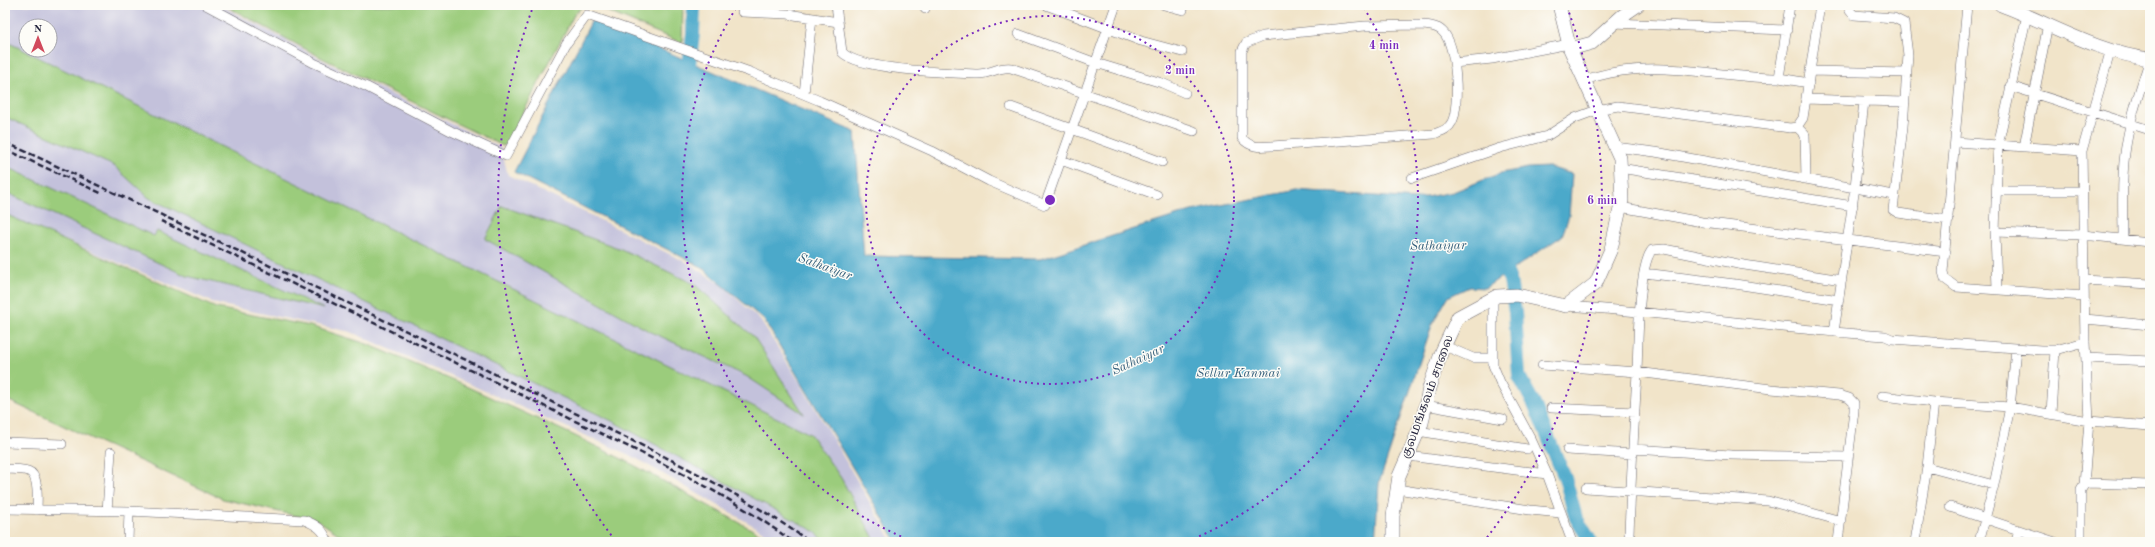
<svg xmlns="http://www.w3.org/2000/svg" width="2155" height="547" font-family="'Old Standard TT','Noto Serif Tamil',serif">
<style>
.industrial{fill:#c3c1db;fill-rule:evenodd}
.green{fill:#9bcc7b;stroke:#5e775b}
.water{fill:#4ba9ca;stroke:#366682}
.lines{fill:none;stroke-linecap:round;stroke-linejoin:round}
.river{stroke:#4ba9ca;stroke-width:14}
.street-casing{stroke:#6a666d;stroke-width:10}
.secondary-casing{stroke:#6a666d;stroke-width:14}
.street{stroke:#fff;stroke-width:9}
.secondary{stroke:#fff;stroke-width:13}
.rail{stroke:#22223b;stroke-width:2.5;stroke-dasharray:6 3;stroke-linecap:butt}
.ring{fill:none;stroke:#7b2cbf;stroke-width:2;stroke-dasharray:2 4}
.labels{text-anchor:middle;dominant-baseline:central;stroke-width:3;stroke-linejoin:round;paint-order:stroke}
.street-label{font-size:12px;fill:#22223b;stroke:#fdfcf7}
.water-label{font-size:13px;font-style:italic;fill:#345f7b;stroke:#fdfcf7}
.centre{fill:#7b2cbf;stroke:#fdfcf7;stroke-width:2}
.ring-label{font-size:12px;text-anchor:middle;font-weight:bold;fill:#7b2cbf;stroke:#fdfcf7;stroke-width:3;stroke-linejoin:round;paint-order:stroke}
</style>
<rect width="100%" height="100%" fill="#fdfcf7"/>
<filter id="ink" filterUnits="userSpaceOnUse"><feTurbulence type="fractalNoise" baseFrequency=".025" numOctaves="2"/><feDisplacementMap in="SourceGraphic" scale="8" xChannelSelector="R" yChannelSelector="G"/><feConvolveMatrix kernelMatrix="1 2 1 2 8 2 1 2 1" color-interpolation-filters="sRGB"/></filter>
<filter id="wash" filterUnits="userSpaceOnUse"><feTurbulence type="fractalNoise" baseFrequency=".012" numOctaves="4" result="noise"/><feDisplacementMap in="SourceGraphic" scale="16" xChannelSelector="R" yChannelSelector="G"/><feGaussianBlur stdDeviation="0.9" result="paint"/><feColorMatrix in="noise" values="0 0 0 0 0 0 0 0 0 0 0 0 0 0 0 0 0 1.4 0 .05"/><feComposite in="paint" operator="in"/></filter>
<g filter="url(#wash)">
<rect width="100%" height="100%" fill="#f1e4c9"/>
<!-- industrial -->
<path class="industrial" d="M5 5H220L328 63 501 148 508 175 692 265 724 287 760 320 799 381 893 542H778L754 526 632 456 351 332 217 304 5 215ZM26 26H50V50H26Z"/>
<!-- green -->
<path class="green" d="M224 5H585L575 13 507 144 503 146 324 59Z
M592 5H683L682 43Z
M5 41 810 434 841 478 876 542H826L814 531 614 422 149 198 114 166 5 117Z
M5 166 154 236 157 231 324 309 187 276 5 192Z
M502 206 621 249 694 284 754 337 804 414 746 376 647 330 485 239Z
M5 214 216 308 310 326 367 344 459 383 571 434 630 463 775 542H350L319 521 223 499 5 399Z"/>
<!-- water -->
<path class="water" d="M592 20 855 132 864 256 1040 259 1191 211 1297 190 1415 199 1453 192 1501 173 1528 168 1549 167 1572 174 1569 216 1562 236 1485 288 1469 287 1448 297 1432 325 1379 483 1375 542H897L764 320 700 266 514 172Z"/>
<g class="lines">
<!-- river -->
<path class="river" d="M687 80 693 34 694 5
M1494 261 1507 273 1510 280 1515 312 1519 376 1534 404 1565 478 1576 518 1591 542"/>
</g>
</g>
<g filter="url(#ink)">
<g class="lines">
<defs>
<path id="street" d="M206 5 314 63 367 87 451 131 506 156 566 44 587 15 750 72 820 101 932 151 989 181 1045 205 1116 5
M836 5 842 52C857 70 952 73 978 74 990 74 1000 66 1011 68L1194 131
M924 5 925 9
M1046 5 1141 41 1182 52
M1164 5 1183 10
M1849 5 1850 11 1854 15 1894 18 1904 23 1908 55 1903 127 1893 210 1898 213 1949 220
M1967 5 1943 272 1945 279 1956 287 2084 296
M742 12 788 14 838 22
M1614 23 1787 30
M1417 25C1425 25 1437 25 1443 32 1457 46 1460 106 1452 122 1448 130 1441 131 1434 134L1272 146C1260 147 1250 148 1242 138V51L1246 43 1263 36 1365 26Z
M1018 34 1096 63 1162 83 1185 93
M1454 63 1492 59 1569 44
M1810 71 1907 73
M1779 78 1809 83
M1584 80C1600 75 1615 71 1632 70 1681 65 1730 78 1779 78L1790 5
M2010 86 2150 130
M804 94 812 18
M1806 99 1864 101 1855 187 1834 332
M1864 101 1905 102
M1011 107 1162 162
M1797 127 1805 135 1806 178
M1956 142 2082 151
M1615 147 1655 152 1894 195
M2024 147 2048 24
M1061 160 1157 195
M1620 168 1853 206
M1412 178 1500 148 1547 136 1575 118 1597 110 1618 106 1790 128 1797 127 1803 118 1820 5
M1997 191H2083
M1620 207 1702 222 1946 252
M1995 232 2083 235 2150 242
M2123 239C2123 210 2121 181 2125 153 2129 121 2140 90 2150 59
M1644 273 1735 284 1839 300
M2084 280 2150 284
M1997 288 1995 232 1998 145 2027 15
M1493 298V365L1500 382 1531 439 1547 474
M1566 306C1673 313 1778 329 1885 336L1892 339 2041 350H2055L2085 342
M2085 319 2150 325
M1445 346 1473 358H1493
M2086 358 2150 361
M1542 365 1637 372 1771 389 1839 395 1849 398 1854 403V411L1838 542
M1882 396 1934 402 2010 407 2089 421 2150 426
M1425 405 1503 419
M1551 408 1635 412
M2051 414 2055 350
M1418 431 1527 449
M5 442 62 444
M1633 449 1731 455 1848 457
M1567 450 1633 454
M1408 456 1547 474 1572 542
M1927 467 1994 485
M5 469C12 469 21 469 28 471 40 475 37 501 37 510
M2084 485 2089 421 2085 342 2082 151 2111 49
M1586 488 1768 501 1841 521
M1397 489 1530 510 1561 513
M1950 507 2055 542
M5 509 129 511 304 520C317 525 323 529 328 542
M107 511 111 452
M128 542 129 511
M1632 542 1629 534C1631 480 1634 427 1637 373 1638 348 1638 266 1652 250L1664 249 1738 264 1842 280
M1915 542 1927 467 1934 402
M1979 542 1994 485 2010 407 2016 349
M2015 542 2019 531
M2081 542V490L2084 485 2088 483 2150 485"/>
<path id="secondary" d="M2001 5C2049 23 2098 53 2150 59
M1570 49 1592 43 1622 16 1638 5
M1393 542V516L1399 476 1422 423 1429 388 1442 351 1458 317 1497 296 1517 295 1566 306 1596 283 1611 249 1622 200 1620 158 1570 49 1559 5"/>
</defs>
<!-- street casing -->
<use href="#street" class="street-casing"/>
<!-- secondary casing -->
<use href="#secondary" class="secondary-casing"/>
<!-- street -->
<use href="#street" class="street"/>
<!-- secondary -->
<use href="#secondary" class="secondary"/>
<!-- rail -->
<path class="rail" d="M5 142C177 222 349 302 519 386 618 435 720 478 810 542
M5 149 103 194
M161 221C290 282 418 344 546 407 630 448 718 486 793 542"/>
</g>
</g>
<!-- distance rings -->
<g class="ring">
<circle cx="1050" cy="200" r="184"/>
<path d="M912 541A368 368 0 0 1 736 8M1364 8A368 368 0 0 1 1188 541"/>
<path d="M615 540A552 552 0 0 1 533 7M1567 7A552 552 0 0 1 1485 540"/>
</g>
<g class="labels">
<!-- street labels -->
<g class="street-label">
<text transform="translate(1428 397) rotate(-70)">குலமங்கலம் சாலை</text>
</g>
<!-- water labels -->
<g class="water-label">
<text transform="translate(1438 246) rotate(-1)">Sathaiyar</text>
<text transform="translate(825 267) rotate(20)">Sathaiyar</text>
<text transform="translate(1138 360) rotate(-25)">Sathaiyar</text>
<text x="1238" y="373">Sellur Kanmai</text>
</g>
</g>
<circle cx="1050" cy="200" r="6" class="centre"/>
<g class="ring-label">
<text x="1384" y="49">4 min</text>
<text x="1180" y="74">2 min</text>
<text x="1602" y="204">6 min</text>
</g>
<!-- margin -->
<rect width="2155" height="547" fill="none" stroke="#fdfcf7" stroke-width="20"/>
<!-- north arrow -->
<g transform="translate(38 38)"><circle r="19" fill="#fdfcf7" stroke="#a5a5ac"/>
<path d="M0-3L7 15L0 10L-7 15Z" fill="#d1495b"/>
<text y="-6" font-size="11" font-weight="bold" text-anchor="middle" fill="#22223b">N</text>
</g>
</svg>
